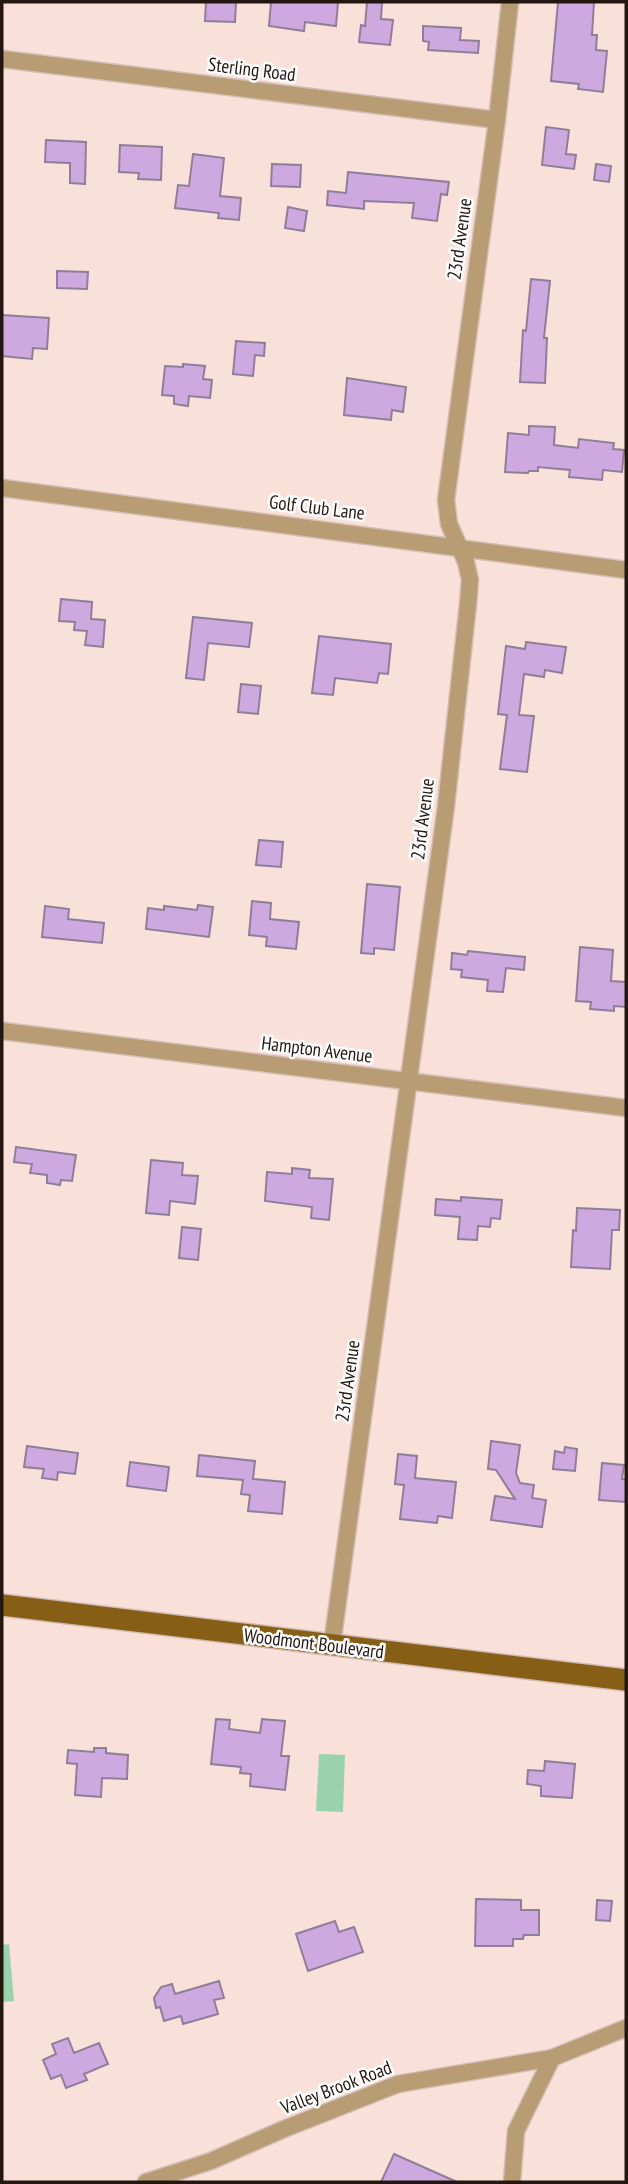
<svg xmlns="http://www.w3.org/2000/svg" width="628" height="2184" font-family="'PT Sans Narrow',sans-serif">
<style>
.green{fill:#99d2ab}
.building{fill:#cda9e0;stroke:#907d9a;stroke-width:2}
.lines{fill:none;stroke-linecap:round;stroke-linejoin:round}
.minor-casing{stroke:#d3bdb5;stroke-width:19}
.primary-casing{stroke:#d3bdb5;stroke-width:24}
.minor{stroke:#b89c73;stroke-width:16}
.primary{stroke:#875e15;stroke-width:21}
.labels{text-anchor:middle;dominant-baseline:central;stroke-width:5;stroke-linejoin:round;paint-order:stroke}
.street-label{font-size:19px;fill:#241712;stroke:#fff}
</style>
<rect width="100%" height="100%" fill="#f9e1d9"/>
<!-- green -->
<path class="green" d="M319 1754 345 1755 343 1812 316 1811Z
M9 1944 14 2001 2 2002V1945Z"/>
<!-- building -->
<path class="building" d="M206 2H236L235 22 205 21Z
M271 2H338L336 26 305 22 304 31 269 26Z
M367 2H382L381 19 393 20 390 45 359 42 361 25 365 26Z
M558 2H594L592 35H597L596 50 607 51 603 92 578 89 579 84 551 81Z
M423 26 461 28 460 40 479 41 478 53 428 50 429 42 423 41Z
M546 127 569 130 566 154 576 155 574 169 542 165Z
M46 140 86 142 85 184 70 183V163L45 162Z
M120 145 162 147 161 180 138 179 139 173 119 172Z
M193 154 224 158 220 196 241 198 239 220 218 218 219 213 175 208 178 185 189 186Z
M272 164 301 165 300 187 271 186Z
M596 164 611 166 609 182 594 180Z
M348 172 449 182 447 195 441 194 437 221 412 218 414 203 364 201V209L327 205 328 191 346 193Z
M288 207 307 211 304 231 285 228Z
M57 271 88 272 87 289 57 288Z
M531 279 550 281 544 338H547L545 383 520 382 523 330 526 331Z
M2 315 49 318 47 349 33 348 32 359 2 356Z
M236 341 265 343 264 356 255 355 253 376 233 374Z
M183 364 205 366 203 379 212 380 210 398 189 396 188 406 174 404V396L162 395 165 366 183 367Z
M347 378 406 387 403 412 392 410 391 420 344 415Z
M529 426 555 427 554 445 578 448 579 439 614 443 613 449 624 450 622 472 603 470 602 480 569 477 570 470 538 467V471H529L528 473 505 472 508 433 529 435Z
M61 599 92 602 91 619 105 620 103 647 85 645 87 631 74 630 75 622 59 621Z
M193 617 252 623 249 647 208 643 204 680 186 678Z
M319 636 391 644 388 674 379 673 377 683 335 678 333 695 312 693Z
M526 642 566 647 562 673 545 670 544 677 524 674 519 715 534 716 527 772 500 769 507 715 498 714 506 646 525 649Z
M241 684 261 686 258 714 238 712Z
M259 840 283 842 281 867 256 865Z
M367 884 400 887 394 950 374 948V954L361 953Z
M252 901 271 903 270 919 299 922 296 949 266 946 267 937 249 935Z
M198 905 213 907 209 937 146 929 148 908 164 910V906L197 910Z
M45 906 69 909 68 919 104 923 102 943 42 937Z
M580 947 613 950 611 981 626 982V1007L614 1006V1011L590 1009 591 1002 576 1001Z
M468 951 525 957 524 970 506 968 503 992 487 991 488 980 461 977 462 970 451 969 452 953 467 955Z
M16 1147 76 1155 72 1181 61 1180 60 1185 47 1183V1175L30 1173 32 1164 14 1162Z
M151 1160 183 1163 182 1175 198 1176 195 1204 170 1201 169 1215 146 1213Z
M292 1168 310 1170 309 1178 333 1179 329 1220 311 1218 312 1207 265 1201 267 1172 292 1174Z
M461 1197 502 1200 500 1219 491 1218 490 1227 478 1226 477 1240 458 1239 460 1217 435 1215 436 1199 461 1201Z
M577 1208 620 1210 619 1230H612L610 1269 571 1267 573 1230 576 1231Z
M182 1227 201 1229 198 1260 179 1258Z
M491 1441 520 1445 516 1473 520 1483 534 1485 532 1498 546 1500 542 1527 491 1520 495 1496 515 1499 496 1470 488 1469Z
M27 1446 78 1453 75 1474 58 1472 57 1480 42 1478 44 1469 24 1467Z
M565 1447 577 1449 575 1471 553 1469 555 1451 564 1453Z
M398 1454 417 1456 415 1478 456 1482 452 1518 438 1516 437 1523 400 1519 404 1485 395 1484Z
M199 1455 255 1461 253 1479 285 1482 282 1514 248 1511 250 1495 241 1494 243 1480 197 1476Z
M130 1462 169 1467 166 1491 127 1486Z
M602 1463 624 1465 622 1479H626V1502L599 1500Z
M216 1719 230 1720 229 1729 260 1733 262 1719 285 1721 281 1756H289L285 1790 250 1786 251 1774 240 1773 241 1767 211 1764Z
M94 1748H106V1753L128 1755 127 1779 102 1778 101 1797 75 1795 77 1764 67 1763 68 1750 94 1752Z
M545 1761 575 1764 572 1798 541 1796V1786L527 1784 528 1770 544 1771Z
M476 1899 521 1900V1910H539V1935H524L523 1939H513V1946H475Z
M597 1900 612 1901 610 1921 596 1920Z
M335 1921 339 1932 354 1927 363 1952 308 1971 296 1934Z
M219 1981 224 1998 214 2000 218 2014 183 2024 181 2016 164 2021 160 2007 156 2008 154 1998 161 1987 172 1984 175 1994Z
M68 2038 74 2053 99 2043 108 2064 84 2074 87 2080 66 2088 61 2075 51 2079 43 2060 56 2054 52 2044Z
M394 2154 457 2182H381Z"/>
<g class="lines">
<defs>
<path id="minor" d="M2 59 497 120
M2 488 626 570
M2 1031 626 1108
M332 1645 446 806 468 604 470 580 466 562 449 524 446 500 497 120 510 2
M146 2182 211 2161 284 2129 398 2084 552 2058 626 2028
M512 2182 516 2131 552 2058"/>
<path id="primary" d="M2 1605 626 1680"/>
</defs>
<!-- minor casing -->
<use href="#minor" class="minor-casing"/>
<!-- primary casing -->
<use href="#primary" class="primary-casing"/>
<!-- minor -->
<use href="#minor" class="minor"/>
<!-- primary -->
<use href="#primary" class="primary"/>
</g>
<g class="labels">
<!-- street labels -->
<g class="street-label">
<text transform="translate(252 69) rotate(7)">Sterling Road</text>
<text transform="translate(459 239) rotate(-82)">23rd Avenue</text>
<text transform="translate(317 507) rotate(7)">Golf Club Lane</text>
<text transform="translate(422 819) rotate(-83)">23rd Avenue</text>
<text transform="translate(317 1049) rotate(7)">Hampton Avenue</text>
<text transform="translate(347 1381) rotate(-82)">23rd Avenue</text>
<text transform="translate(314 1643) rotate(7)">Woodmont Boulevard</text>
<text transform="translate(336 2087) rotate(-21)">Valley Brook Road</text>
</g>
</g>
<!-- border -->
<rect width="628" height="2184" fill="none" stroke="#241712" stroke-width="7"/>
</svg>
